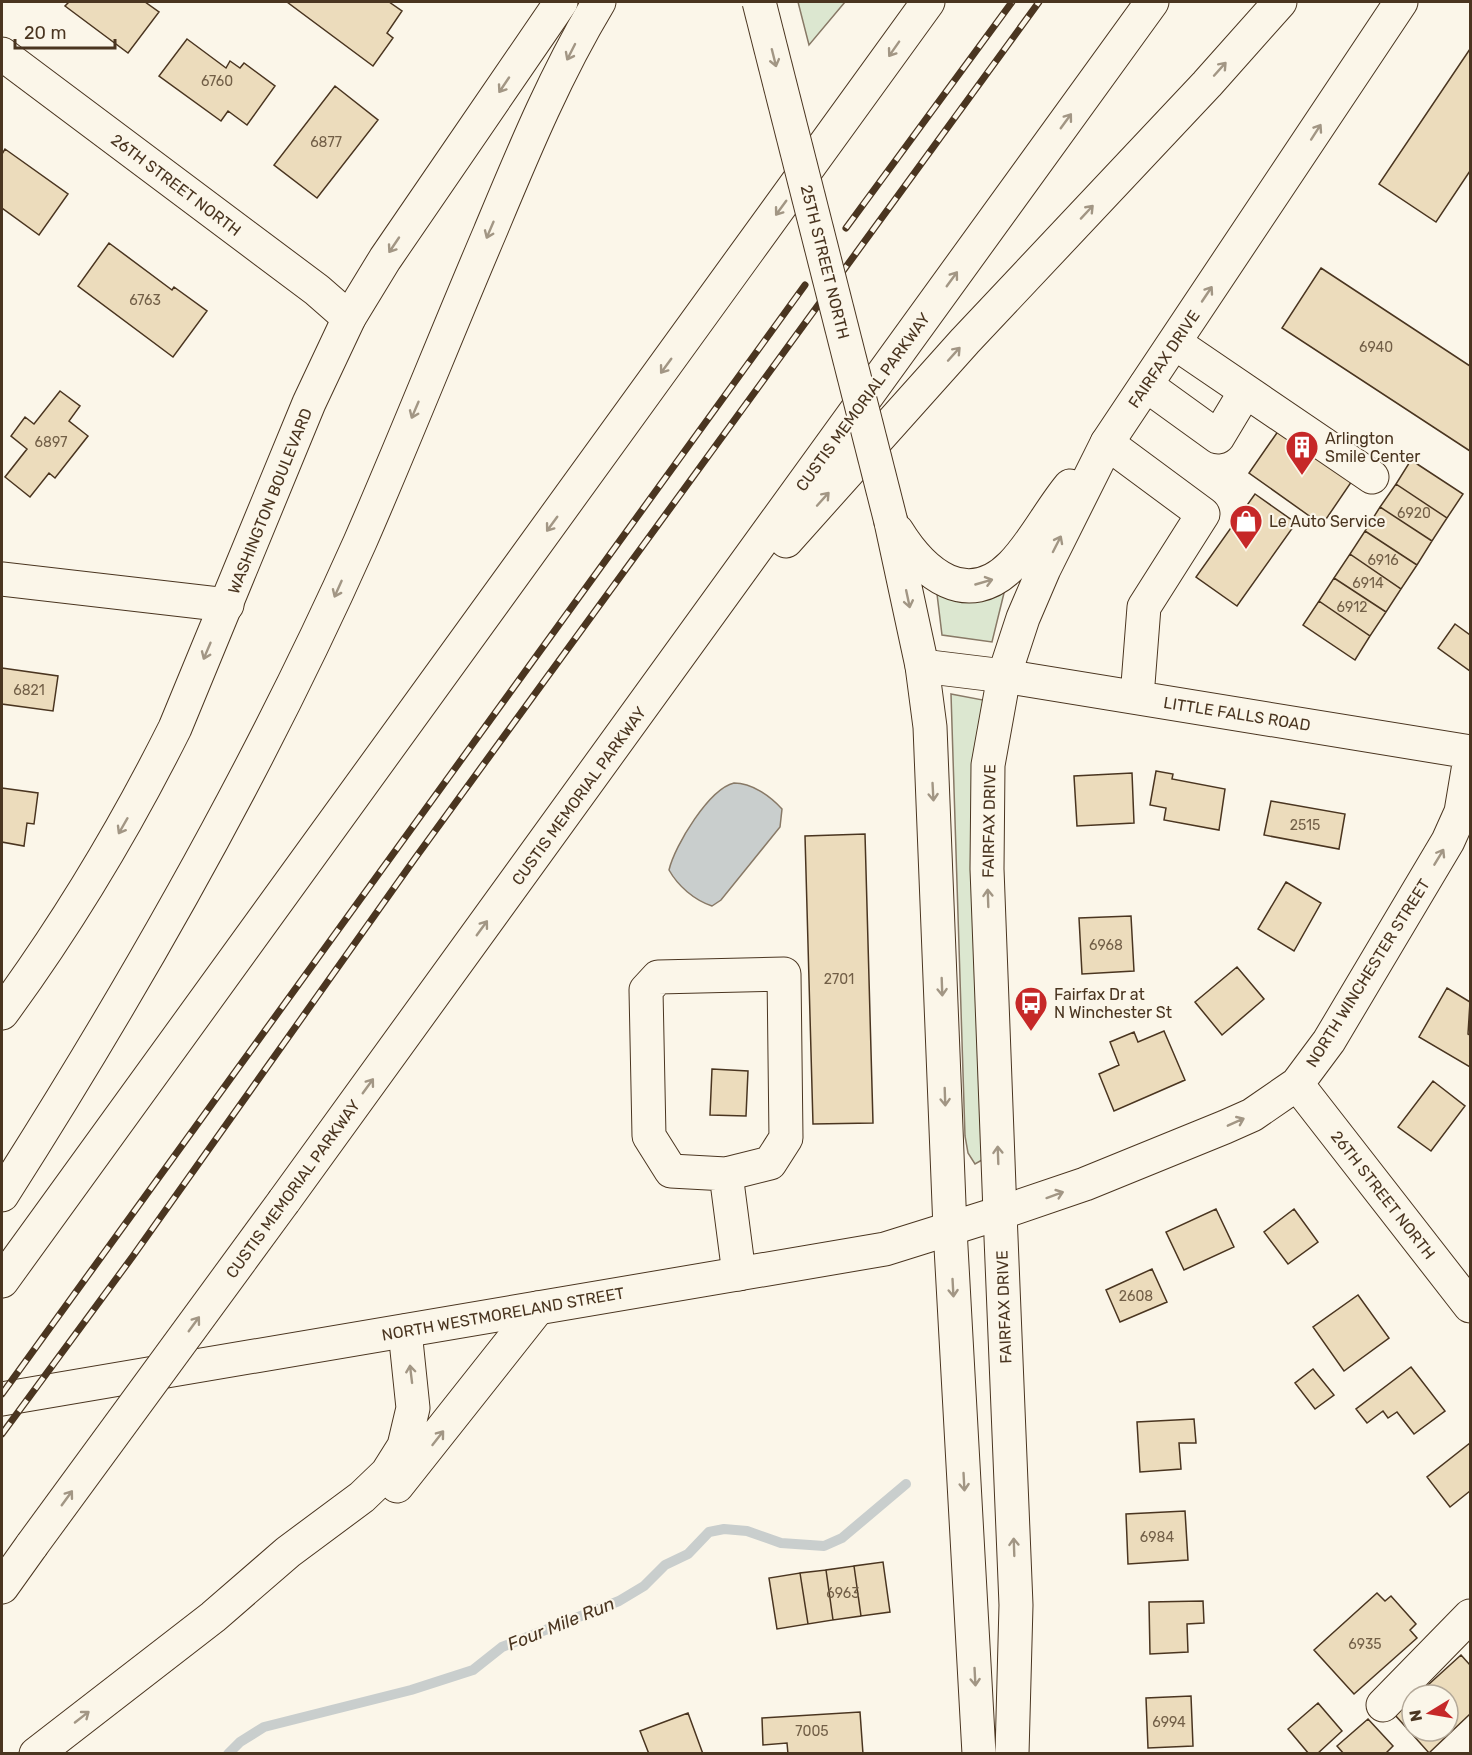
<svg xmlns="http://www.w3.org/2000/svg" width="1472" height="1755" font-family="Rubik,sans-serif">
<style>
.green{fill:#dce7d0;stroke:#887966;stroke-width:1.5}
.water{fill:#c9cecd;stroke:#887966;stroke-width:1.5}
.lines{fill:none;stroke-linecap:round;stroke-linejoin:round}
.stream{stroke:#c9cecd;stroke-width:10}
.building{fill:#ecdcbc;stroke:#4a3520;stroke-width:1.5}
.minor-casing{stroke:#4a3520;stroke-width:35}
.major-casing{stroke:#4a3520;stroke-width:35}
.highway-casing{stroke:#4a3520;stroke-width:35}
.minor{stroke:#fbf6e9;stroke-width:33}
.major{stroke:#fbf6e9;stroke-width:33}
.highway{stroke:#fbf6e9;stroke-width:33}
.rail-casing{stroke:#4a3520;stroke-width:7}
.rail{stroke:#fbf6e9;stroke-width:4.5;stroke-dasharray:14;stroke-linecap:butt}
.major-bridge-casing{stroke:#4a3520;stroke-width:35;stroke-linecap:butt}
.highway-bridge-casing{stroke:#4a3520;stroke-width:35;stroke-linecap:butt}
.major-bridge{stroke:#fbf6e9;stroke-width:33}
.highway-bridge{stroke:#fbf6e9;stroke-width:33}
.oneway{stroke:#a29684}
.labels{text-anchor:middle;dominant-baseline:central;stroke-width:4.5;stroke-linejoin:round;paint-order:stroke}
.number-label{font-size:14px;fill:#725f47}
.street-label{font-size:16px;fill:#4a3520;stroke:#fbf6e9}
.poi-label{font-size:16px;fill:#4a3520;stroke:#fbf6e9;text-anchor:start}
.water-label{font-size:18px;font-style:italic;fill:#4a3520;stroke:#fbf6e9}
</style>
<rect width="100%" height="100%" fill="#fbf6e9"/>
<!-- green -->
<path class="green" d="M798 2H845L809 45Z
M1004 593 992 642 942 635 937 594Z
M951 694 983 700 982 1160 975 1164 968 1153 965 1136Z"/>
<!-- water -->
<path class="water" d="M734 783C752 783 770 796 782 809L780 827 721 900 712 906C694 900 678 886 669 870 675 845 709 789 734 783Z"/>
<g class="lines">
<!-- stream -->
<path class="stream" d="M228 1754 240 1742 264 1727 411 1690 473 1670 502 1647 619 1601 644 1586 665 1565 688 1554 709 1532 724 1529 747 1531 781 1543 824 1546 842 1538 906 1484"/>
</g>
<!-- building -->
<path class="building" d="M69 2H145L159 12 128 53 65 6Z
M287 2H389L402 11 387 33 393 38 373 66Z
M187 39 226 68 230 61 240 68 244 63 275 86 247 125 228 111 221 121 159 76Z
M1470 49V171L1436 222 1379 184Z
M335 86 378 120 317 198 274 165Z
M5 149 68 194 39 235 2 208V154Z
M109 243 172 290 174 287 207 311 173 357 78 286Z
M1321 268 1470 366V451L1282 328Z
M60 391 80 406 69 421 88 436 55 478 49 473 30 497 5 477 27 449 11 436 25 417 34 424Z
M1281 427 1354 478 1322 525 1249 473Z
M1411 460 1463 494 1447 518 1396 484Z
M1396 484 1447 518 1432 541 1380 507Z
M1255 494 1296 523 1237 606 1196 577Z
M1380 507 1432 541 1417 565 1365 531Z
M1365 531 1417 565 1401 589 1350 554Z
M1350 554 1401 589 1386 612 1334 578Z
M1334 578 1386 612 1370 636 1319 601Z
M1319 601 1370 636 1355 660 1303 625Z
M1455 624 1470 635V671L1438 648Z
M2 668 58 676 53 711 2 704Z
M1156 771 1173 774 1172 779 1225 789 1219 830 1164 820 1166 808 1150 805Z
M1132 773 1134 823 1077 826 1074 776Z
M2 788 38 793 34 824 27 823 24 846 2 842Z
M1271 801 1345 814 1339 849 1264 835Z
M865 834 873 1123 813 1124 805 836Z
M1286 882 1321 903 1294 951 1258 929Z
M1131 916 1134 971 1082 974 1079 918Z
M1237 967 1264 999 1222 1035 1195 1002Z
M1447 988 1470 1002 1468 1034 1470 1035V1067L1419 1037Z
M1164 1031 1185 1080 1114 1111 1099 1074 1119 1065 1110 1042 1134 1032 1138 1042Z
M712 1069 748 1071 746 1116 710 1115Z
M1433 1081 1465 1106 1431 1151 1398 1127Z
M1216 1209 1234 1247 1184 1270 1166 1232Z
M1294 1209 1318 1242 1288 1264 1264 1232Z
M1152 1269 1167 1302 1120 1322 1106 1290Z
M1358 1295 1389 1338 1344 1371 1313 1327Z
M1411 1367 1445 1411 1414 1434 1397 1412 1388 1418 1383 1411 1367 1423 1356 1409Z
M1313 1369 1334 1395 1315 1409 1295 1383Z
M1194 1419 1196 1443H1179L1181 1469 1140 1472 1137 1422Z
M1470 1443V1491L1450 1507 1427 1477Z
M1185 1511 1188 1560 1128 1564 1126 1514Z
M883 1562 890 1612 861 1616 854 1566Z
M854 1566 861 1616 833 1620 826 1570Z
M826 1570 833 1620 808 1624 800 1573Z
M800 1573 808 1624 777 1629 769 1578Z
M1377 1593 1385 1601 1391 1596 1416 1624 1410 1630 1417 1638 1354 1694 1314 1650Z
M1203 1601 1204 1623 1187 1624 1188 1652 1150 1654 1149 1602Z
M1461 1655 1470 1665V1714L1429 1753 1395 1715 1412 1700V1731H1448V1695H1417Z
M1191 1696 1193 1746 1148 1748 1146 1698Z
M1318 1703 1342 1731 1317 1754H1309L1288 1729Z
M860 1712 863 1754H788L787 1743 763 1745 762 1718Z
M688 1713 703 1754H649L640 1731Z
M1368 1719 1393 1746 1385 1754H1344L1337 1746Z"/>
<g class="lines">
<defs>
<path id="minor" d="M2 54 317 290 349 318
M1175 343 1372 477
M1146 385 1218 437 1245 392
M1107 443 1203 514 1144 607 1137 697
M2 579 227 605
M922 666 1004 676 1470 752
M1297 1084 1470 1306
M726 1174 671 1171 649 1136 646 990 658 977 784 974 786 1138 770 1163 726 1174 739 1274
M950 1229 979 1754
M1383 1705 1470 1616
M1012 1754 1016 1605 1000 1213 1085 1184 1225 1127 1252 1115 1297 1084 1329 1041 1448 841 1461 812 1470 758"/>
<path id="major" d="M891 522 922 666 930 727 950 1229
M897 531C923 573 967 611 1012 565 1033 544 1050 510 1070 486
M2 1013C68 923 125 828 175 728L309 403 349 318 385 259 561 2
M2 1399 885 1249 1000 1213 987 869 988 765 1004 676 1023 618 1044 569 1107 443 1401 2"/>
<path id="highway" d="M786 541 965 341 1207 84 1280 2
M2 1195C136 985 259 769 360 542 405 439 446 335 490 232 523 153 555 75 599 2
M284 1201 1152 2
M2 1281 928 2
M397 1486 538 1308
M2 1587 32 1545
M36 1754 213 1617 288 1552 362 1497 387 1473 404 1446 413 1408 405 1331"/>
</defs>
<!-- minor casing -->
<use href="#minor" class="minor-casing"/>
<!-- major casing -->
<use href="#major" class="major-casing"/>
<!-- highway casing -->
<use href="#highway" class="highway-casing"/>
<!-- minor -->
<use href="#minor" class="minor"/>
<!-- major -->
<use href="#major" class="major"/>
<!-- highway -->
<use href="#highway" class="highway"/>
<defs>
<path id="rail" d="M846 228 1012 2
M2 1394 805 285
M2 1434 133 1256 416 857 1039 2"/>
</defs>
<!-- rail casing -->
<use href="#rail" class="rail-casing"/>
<!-- rail -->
<use href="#rail" class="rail"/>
<defs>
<path id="major-bridge" d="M759 2 891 522"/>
<path id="highway-bridge" d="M32 1545 284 1201"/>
</defs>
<!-- major-bridge casing -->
<use href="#major-bridge" class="major-bridge-casing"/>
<!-- highway-bridge casing -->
<use href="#highway-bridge" class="highway-bridge-casing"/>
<!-- major-bridge -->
<use href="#major-bridge" class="major-bridge"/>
<!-- highway-bridge -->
<use href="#highway-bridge" class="highway-bridge"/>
</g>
<!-- one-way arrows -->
<defs><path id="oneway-shaft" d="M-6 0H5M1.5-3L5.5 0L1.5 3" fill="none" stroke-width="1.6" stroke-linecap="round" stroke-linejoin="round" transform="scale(1.5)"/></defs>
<g class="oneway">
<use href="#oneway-shaft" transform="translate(894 49) rotate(125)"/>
<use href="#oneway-shaft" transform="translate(571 52) rotate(117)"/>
<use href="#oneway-shaft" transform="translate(774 58) rotate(76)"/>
<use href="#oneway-shaft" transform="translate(1220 69) rotate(-48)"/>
<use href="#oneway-shaft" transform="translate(504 85) rotate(124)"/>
<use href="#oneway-shaft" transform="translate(1066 121) rotate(-54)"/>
<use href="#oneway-shaft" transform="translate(1316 132) rotate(-57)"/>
<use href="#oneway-shaft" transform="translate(781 208) rotate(126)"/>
<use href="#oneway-shaft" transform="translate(1087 212) rotate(-47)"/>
<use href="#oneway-shaft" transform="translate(490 230) rotate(113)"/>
<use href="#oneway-shaft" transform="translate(394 245) rotate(124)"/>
<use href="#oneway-shaft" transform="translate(952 279) rotate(-54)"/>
<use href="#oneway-shaft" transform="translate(1207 294) rotate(-56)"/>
<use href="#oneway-shaft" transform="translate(954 354) rotate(-48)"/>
<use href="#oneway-shaft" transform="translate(666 366) rotate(126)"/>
<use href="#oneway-shaft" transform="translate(415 410) rotate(113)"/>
<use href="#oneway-shaft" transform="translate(823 499) rotate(-48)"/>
<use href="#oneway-shaft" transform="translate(552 524) rotate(126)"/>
<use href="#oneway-shaft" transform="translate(1057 544) rotate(-63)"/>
<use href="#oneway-shaft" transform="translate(984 582) rotate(-16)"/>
<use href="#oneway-shaft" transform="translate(338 589) rotate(114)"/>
<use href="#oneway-shaft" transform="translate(908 599) rotate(78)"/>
<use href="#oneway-shaft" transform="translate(207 651) rotate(113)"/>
<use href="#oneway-shaft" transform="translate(933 792) rotate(87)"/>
<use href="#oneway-shaft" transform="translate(123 826) rotate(120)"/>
<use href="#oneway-shaft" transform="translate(1439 857) rotate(-59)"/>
<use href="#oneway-shaft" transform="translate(988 898) rotate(-92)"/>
<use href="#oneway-shaft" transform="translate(482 928) rotate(-54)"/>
<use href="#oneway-shaft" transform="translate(942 987) rotate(88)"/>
<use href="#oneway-shaft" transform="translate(368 1086) rotate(-54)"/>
<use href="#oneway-shaft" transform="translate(945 1097) rotate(88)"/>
<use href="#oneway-shaft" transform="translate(1236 1122) rotate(-24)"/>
<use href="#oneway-shaft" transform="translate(998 1155) rotate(-92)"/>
<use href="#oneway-shaft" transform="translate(1055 1195) rotate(-20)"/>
<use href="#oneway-shaft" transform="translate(953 1288) rotate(87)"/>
<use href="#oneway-shaft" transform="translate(194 1324) rotate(-54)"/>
<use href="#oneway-shaft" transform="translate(411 1374) rotate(-97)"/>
<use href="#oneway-shaft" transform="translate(438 1438) rotate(-52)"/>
<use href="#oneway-shaft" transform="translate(964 1482) rotate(87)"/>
<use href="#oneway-shaft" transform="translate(67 1498) rotate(-54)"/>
<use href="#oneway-shaft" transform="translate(1014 1547) rotate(-92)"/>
<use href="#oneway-shaft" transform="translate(975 1677) rotate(87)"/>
<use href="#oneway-shaft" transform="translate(82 1717) rotate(-38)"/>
</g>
<!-- icons -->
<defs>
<symbol id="building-pin" viewBox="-11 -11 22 30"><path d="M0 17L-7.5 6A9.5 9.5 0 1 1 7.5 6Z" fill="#c62828" stroke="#fbf6e9"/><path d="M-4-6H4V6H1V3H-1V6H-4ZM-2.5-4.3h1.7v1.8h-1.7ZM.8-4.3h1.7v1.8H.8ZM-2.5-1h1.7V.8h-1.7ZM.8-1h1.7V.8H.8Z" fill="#fff"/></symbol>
<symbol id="shop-pin" viewBox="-11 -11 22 30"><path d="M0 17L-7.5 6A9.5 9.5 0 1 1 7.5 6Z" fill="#c62828" stroke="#fbf6e9"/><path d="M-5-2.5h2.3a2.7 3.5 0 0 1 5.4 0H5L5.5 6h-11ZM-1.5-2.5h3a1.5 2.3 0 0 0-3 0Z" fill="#fff"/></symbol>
<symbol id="bus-pin" viewBox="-11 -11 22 30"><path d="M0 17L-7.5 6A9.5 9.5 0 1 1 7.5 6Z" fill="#c62828" stroke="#fbf6e9"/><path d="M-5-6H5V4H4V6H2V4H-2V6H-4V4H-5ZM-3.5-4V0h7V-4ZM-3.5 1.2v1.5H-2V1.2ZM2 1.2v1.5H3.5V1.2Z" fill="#fff"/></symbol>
</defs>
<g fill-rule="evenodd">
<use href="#building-pin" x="1283" y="428" width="38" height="52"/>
<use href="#shop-pin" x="1227" y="502" width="38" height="52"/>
<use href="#bus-pin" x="1012" y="984" width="38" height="52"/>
</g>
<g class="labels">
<!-- number labels -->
<g class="number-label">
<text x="217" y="81">6760</text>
<text x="326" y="142">6877</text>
<text x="145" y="300">6763</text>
<text x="1376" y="347">6940</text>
<text x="51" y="442">6897</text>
<text x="1414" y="513">6920</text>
<text x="1383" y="560">6916</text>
<text x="1368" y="583">6914</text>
<text x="1352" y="607">6912</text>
<text x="29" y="690">6821</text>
<text x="1305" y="825">2515</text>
<text x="1106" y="945">6968</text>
<text x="839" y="979">2701</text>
<text x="1136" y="1296">2608</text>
<text x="1157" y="1537">6984</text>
<text x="843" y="1593">6963</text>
<text x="1365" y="1644">6935</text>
<text x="1169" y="1722">6994</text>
<text x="812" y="1731">7005</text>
</g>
<!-- street labels -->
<g class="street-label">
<text transform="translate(176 185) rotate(37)">26TH STREET NORTH</text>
<text transform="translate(825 262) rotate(76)">25TH STREET NORTH</text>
<text transform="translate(1164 359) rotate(-56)">FAIRFAX DRIVE</text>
<text transform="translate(863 402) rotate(-54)">CUSTIS MEMORIAL PARKWAY</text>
<text transform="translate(270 501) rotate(-68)">WASHINGTON BOULEVARD</text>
<text transform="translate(1237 714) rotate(9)">LITTLE FALLS ROAD</text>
<text transform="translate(579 796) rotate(-54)">CUSTIS MEMORIAL PARKWAY</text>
<text transform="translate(989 821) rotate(-89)">FAIRFAX DRIVE</text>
<text transform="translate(1368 973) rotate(-58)">NORTH WINCHESTER STREET</text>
<text transform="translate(293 1189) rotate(-54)">CUSTIS MEMORIAL PARKWAY</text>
<text transform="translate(1383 1195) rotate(52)">26TH STREET NORTH</text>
<text transform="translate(1004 1307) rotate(-92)">FAIRFAX DRIVE</text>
<text transform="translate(503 1314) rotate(-10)">NORTH WESTMORELAND STREET</text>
</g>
<!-- poi labels -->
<g class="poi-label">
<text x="1325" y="438">Arlington<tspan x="1325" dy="18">Smile Center</tspan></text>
<text x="1269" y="521">Le Auto Service</text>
<text x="1054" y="994">Fairfax Dr at<tspan x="1054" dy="18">N Winchester St</tspan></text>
</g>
<!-- water labels -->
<g class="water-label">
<text transform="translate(561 1624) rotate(-22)">Four Mile Run</text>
</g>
</g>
<!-- border -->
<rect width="1472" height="1755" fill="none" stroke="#4a3520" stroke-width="6"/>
<!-- north arrow -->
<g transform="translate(1430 1713) rotate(259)"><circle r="28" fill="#fbf6e9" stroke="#b4a999" stroke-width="1.5"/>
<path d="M0-4.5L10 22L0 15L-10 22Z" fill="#c62828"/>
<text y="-9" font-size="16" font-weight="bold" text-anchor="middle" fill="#4a3520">N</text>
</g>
<!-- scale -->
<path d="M15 39v9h100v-9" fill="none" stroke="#4a3520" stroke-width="3"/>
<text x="24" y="39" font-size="18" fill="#4a3520" stroke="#fbf6e9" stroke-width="4.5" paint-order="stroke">20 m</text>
</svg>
